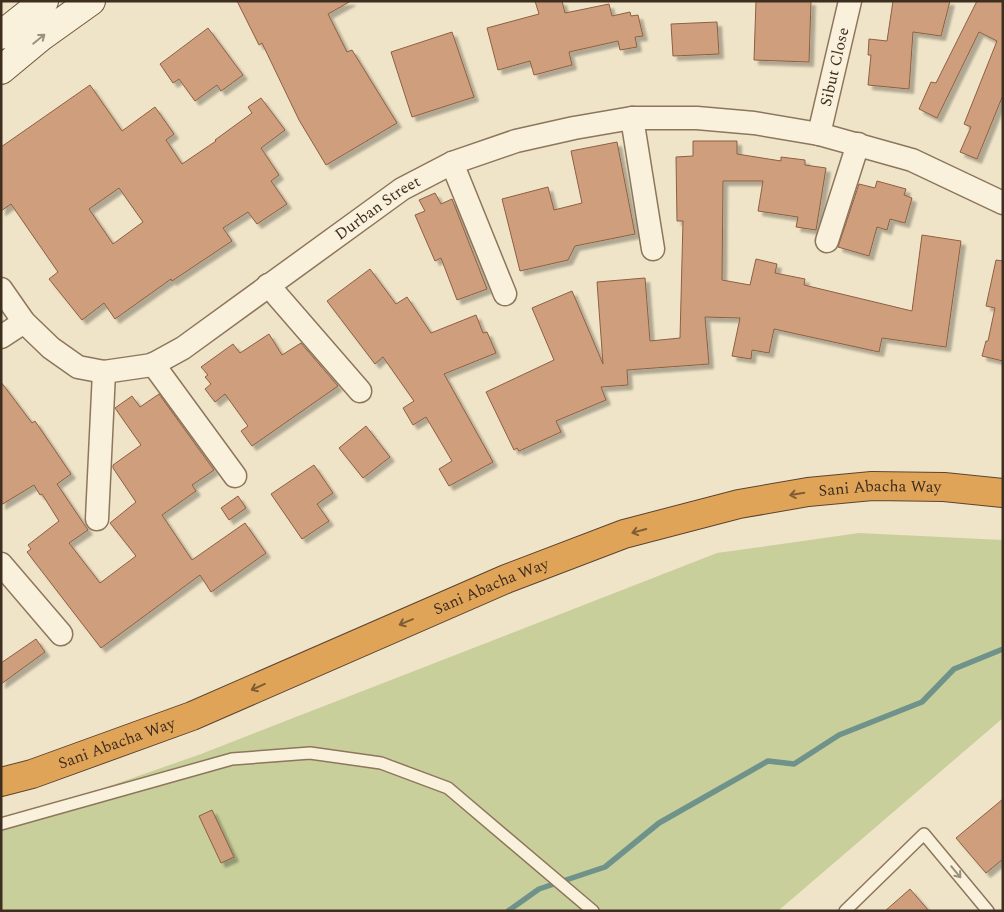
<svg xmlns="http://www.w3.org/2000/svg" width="1004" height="912" font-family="Spectral,serif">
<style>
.green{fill:#c9cf9b}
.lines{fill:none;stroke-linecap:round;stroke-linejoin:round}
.stream{stroke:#6f938a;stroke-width:5.5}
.building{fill:#cf9f7d;stroke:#8d5f41;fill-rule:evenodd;filter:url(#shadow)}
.service-casing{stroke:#8d765c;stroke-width:14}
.minor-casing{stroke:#8d765c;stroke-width:25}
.secondary-casing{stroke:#6f573f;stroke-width:30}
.motorway-casing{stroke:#5b4430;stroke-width:30}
.service{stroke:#faf1dc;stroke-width:11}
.minor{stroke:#faf1dc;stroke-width:22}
.secondary{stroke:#faf1dc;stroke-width:28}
.motorway{stroke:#e0a458;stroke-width:28}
.oneway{stroke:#9c907e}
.oneway2{stroke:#7e5d36}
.labels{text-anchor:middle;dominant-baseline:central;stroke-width:5;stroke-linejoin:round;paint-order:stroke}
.street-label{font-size:16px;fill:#3d2e20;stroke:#f7eed8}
</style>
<defs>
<filter id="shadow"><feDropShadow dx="4.5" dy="4.5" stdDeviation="1" flood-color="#0004"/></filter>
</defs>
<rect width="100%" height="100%" fill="#f0e4c8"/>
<!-- green -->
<path class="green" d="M859 533 1003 540V718L778 911H1V824L201 754 717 553Z"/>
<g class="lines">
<!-- stream -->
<path class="stream" d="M508 911 539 889 605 867 659 823 768 761 794 764 839 735 922 702 954 669 1003 649"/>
</g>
<!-- building -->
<path class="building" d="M237 1H351L328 14 347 52 352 50 397 123 326 165 299 120 262 43 259 45Z
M535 1H562L565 13 609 4 612 16 630 12 631 16 638 15 643 36 635 37 637 47 620 50 618 41 569 52 572 65 534 75 530 61 498 70 487 28 539 14Z
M756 1H811L809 62 754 60Z
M893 1H950L941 36 913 32 909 89 868 85 871 55H868L869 39 887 41Z
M977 1H1003V95L977 159 960 152 971 127 964 124 997 41 979 32 937 118 919 109 931 82 936 83Z
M717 22 719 54 673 56 671 24Z
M208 28 243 75 221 91 217 85 195 101 179 79 173 83 160 64Z
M452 32 474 97 412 117 391 52Z
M90 85 122 131 155 107 174 134 166 140 182 164 216 141 215 140 252 113 248 107 261 98 285 130 261 148 279 175 271 181 287 204 257 224 248 212 223 228 232 241 172 281 171 279 115 319 104 303 82 320 49 279 58 272 11 204 1 211V147ZM119 188 143 222 113 244 89 209Z
M693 141H737V154L781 161V157L805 160V165L826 168 816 230 796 227 798 217 758 211 763 181H723L722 280 750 285 756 259 777 264 775 273 805 279 804 285 912 311 922 235 961 241 946 347 882 338 879 352 774 329 769 353 752 350 751 359 732 356 740 318 705 317 709 364 627 370 628 385 601 387 606 400 556 421 561 432 519 451 517 448 514 450 486 392 554 360 532 308 572 291 603 364 597 282 645 278 650 341 680 338 683 221H677L676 157 693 156Z
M617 142 635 234 575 246 568 260 520 271 502 199 548 187 554 210 582 203 571 151Z
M877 181 906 189 904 195 912 198 905 223 890 219 887 230 877 227 869 256 838 247 859 184 875 188Z
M435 193 441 204 452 199 487 289 457 300 441 258 435 261 415 215 425 211 419 200Z
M996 260 1003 261V361L982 356 986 341H988L995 308 986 306Z
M370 269 396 304 407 297 431 333 476 315 483 333 487 332 496 353 444 374 493 462 449 486 439 469 452 461 426 417 413 425 403 408 414 401 383 357 375 364 327 301Z
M269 334 282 355 301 343 338 386 252 446 241 431 248 426 225 394 215 402 205 389 211 384 205 377 208 375 201 367 233 344 240 353Z
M1 382 32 423 35 421 71 474 57 484 88 530 69 543 100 583 136 556 110 523 136 502 113 468V465L141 445 115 408 132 396 140 407 159 394 214 470 192 485 196 491 162 515 192 560 245 523 266 553 211 592 200 575 101 648 27 552 31 549 28 545 59 521 42 494 40 495 34 485 1 505Z
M366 426 390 457 363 478 339 448Z
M314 465 333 493 317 504 329 521 302 539 271 494Z
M238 496 246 508 229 520 221 508Z
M36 639 45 652 1 684V663Z
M1003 799V859L986 873 956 838Z
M212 810 234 857 221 863 199 816Z
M910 889 929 911H885Z"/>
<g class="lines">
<defs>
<path id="service" d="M1 824 232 759 310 753 381 763 448 788 593 911
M845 911 924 834 988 911"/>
<g id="minor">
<path d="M632 118 653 249"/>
<path id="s1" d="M819 134 850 1"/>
<path d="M452 163 505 294"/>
<path d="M827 241 858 144"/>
<path d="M268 285 360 391"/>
<path id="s2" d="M1 289 24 322 51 348 78 367 104 372 152 365 183 348 402 189 452 163 516 141 574 128 632 118H697L754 123 819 134 912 160 1003 203"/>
<path d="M1 337 24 322"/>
<path d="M153 364 235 476"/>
<path d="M97 519 104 372"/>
<path d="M1 564 61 634"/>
</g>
<path id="secondary" d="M1 35 44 1
M1 70 42 36 91 1"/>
<g id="motorway">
<path id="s3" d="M1 782 32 774 192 716 506 579 624 534 739 504 808 492 872 486 944 487 1003 493"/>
</g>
</defs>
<!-- service casing -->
<use href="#service" class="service-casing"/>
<!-- minor casing -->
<use href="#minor" class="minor-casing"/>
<!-- secondary casing -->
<use href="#secondary" class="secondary-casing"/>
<!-- motorway casing -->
<use href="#motorway" class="motorway-casing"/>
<!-- service -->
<use href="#service" class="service"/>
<!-- minor -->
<use href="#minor" class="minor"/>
<!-- secondary -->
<use href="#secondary" class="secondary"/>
<!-- motorway -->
<use href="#motorway" class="motorway"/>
</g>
<!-- one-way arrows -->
<defs><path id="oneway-shaft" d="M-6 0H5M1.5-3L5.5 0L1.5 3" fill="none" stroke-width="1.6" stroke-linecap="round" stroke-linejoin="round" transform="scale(1.25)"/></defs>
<g class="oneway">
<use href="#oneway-shaft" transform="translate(39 39) rotate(-39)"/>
<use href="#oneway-shaft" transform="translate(956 872) rotate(50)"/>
</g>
<g class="oneway2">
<use href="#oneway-shaft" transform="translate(797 494) rotate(170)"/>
<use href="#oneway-shaft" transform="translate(639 531) rotate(165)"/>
<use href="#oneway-shaft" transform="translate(406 622) rotate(157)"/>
<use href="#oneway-shaft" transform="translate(258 687) rotate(156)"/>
</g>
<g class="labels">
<!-- street labels -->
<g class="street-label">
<text stroke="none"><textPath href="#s1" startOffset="69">Sibut Close</textPath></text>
<text stroke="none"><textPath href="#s2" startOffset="461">Durban Street</textPath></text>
<text stroke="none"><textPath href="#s3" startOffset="932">Sani Abacha Way</textPath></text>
<text stroke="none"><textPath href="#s3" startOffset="528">Sani Abacha Way</textPath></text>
<text stroke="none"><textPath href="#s3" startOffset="122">Sani Abacha Way</textPath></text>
</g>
</g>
<!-- border -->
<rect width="1004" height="912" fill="none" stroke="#3d2e20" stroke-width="5"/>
</svg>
